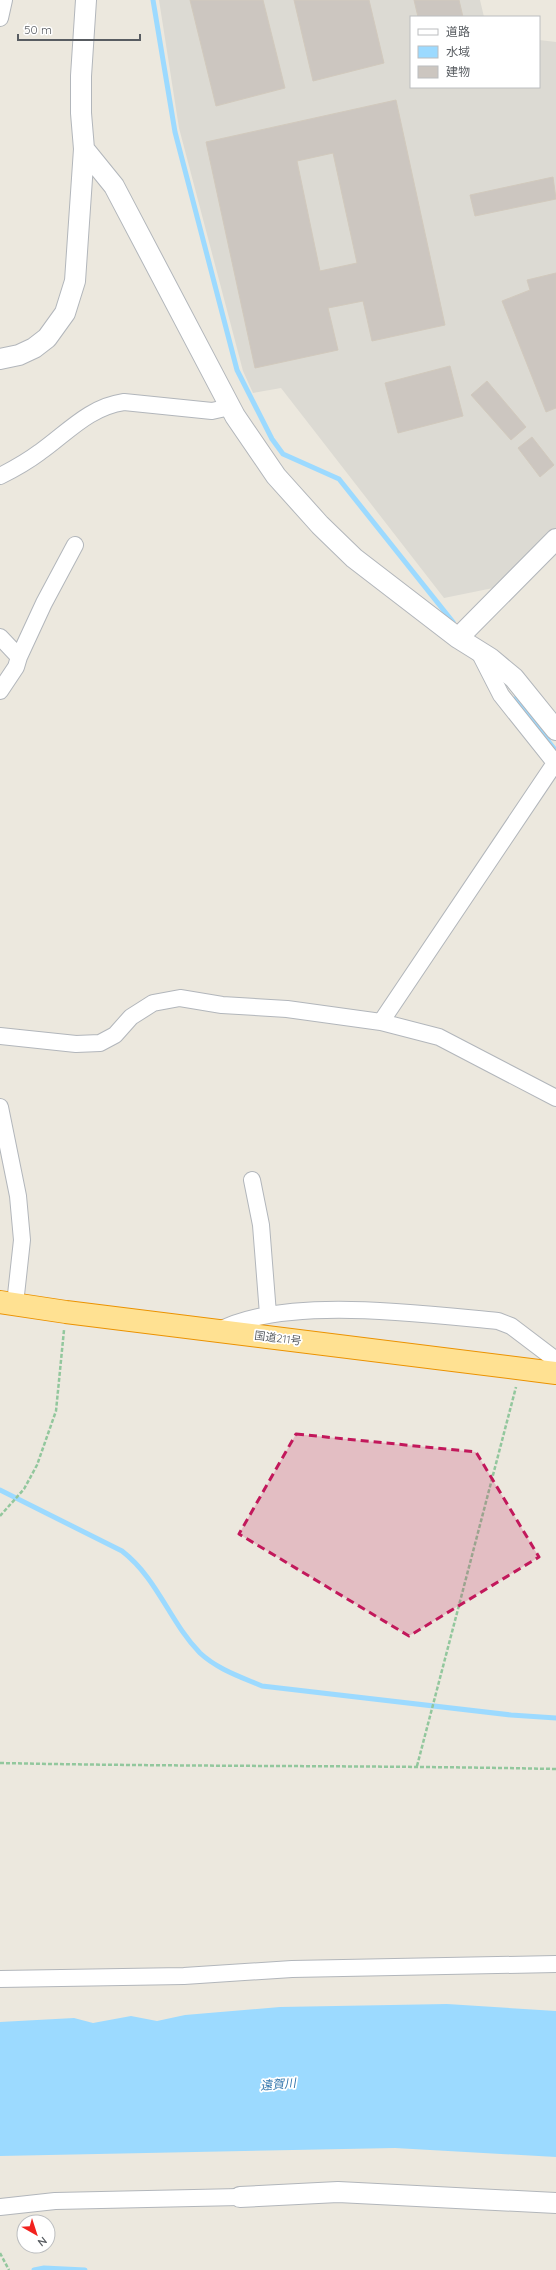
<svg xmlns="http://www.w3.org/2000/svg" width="556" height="2270" font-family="Quicksand,'Noto Sans JP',sans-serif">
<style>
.industrial{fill:#dcdad3}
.water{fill:#9cdaff}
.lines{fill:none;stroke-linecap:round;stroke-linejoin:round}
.stream{stroke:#9cdaff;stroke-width:5}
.building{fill:#ccc6c0;stroke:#d1c9bd;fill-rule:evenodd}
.minor-casing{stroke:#b2b6bb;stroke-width:18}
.tertiary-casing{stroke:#b2b6bb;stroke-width:22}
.trunk-casing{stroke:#eb9200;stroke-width:24}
.path{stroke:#92c79d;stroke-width:2.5;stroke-dasharray:4 2;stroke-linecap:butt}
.minor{stroke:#fff;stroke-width:16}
.tertiary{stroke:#fff;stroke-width:20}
.trunk{stroke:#ffe192;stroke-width:22}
.marked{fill:#c2185b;fill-opacity:0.2;stroke:#c2185b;stroke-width:3;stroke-dasharray:8 5;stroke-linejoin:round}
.labels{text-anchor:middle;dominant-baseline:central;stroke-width:3.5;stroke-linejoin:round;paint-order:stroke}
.street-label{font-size:11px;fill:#585c61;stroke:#fff}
.water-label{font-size:12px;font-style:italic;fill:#3376ad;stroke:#fff}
</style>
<rect width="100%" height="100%" fill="#ece8de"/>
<!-- industrial -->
<path class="industrial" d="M159 0H480L484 17H411V87H539V40L556 42V529L498 587 444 598 281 388 253 393 243 371 179 128Z"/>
<!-- water -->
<path class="water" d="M447 2004 556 2011V2157L395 2148 0 2156V2022L74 2018 93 2023 131 2016 157 2021 185 2015 280 2007Z"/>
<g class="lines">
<!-- stream -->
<path class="stream" d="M153 0 175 132 237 370 272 439 283 454 339 479 453 622
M515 699 556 751
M0 1490 122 1551C158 1579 169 1621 200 1653 217 1669 241 1677 262 1686L511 1715 556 1718
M34 2270 44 2268 85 2270"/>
</g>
<!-- building -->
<path class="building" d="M190 0H263L285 88 216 106Z
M294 0H369L384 63 313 81Z
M414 0H459L463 17H418Z
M396 100 445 325 372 341 363 301 328 308 338 350 255 368 206 142ZM333 153 357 263 320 271 297 161Z
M553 177 556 199 475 216 470 195Z
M556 273V408L546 412 502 301 530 290 527 280Z
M450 366 463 416 398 433 385 383Z
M487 381 526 427 511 440 471 395Z
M532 437 554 465 540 477 518 448Z"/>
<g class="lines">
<defs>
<path id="minor" d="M0 18 4 0
M0 476C14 469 28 461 40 452 67 433 89 407 124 402L212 411 230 407
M0 637 19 657 16 667 0 691
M478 650 501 695 556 764
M19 657 44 603 75 545
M381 1022 555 763
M0 1036 76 1044 100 1043 115 1035 131 1017 153 1003 180 998 222 1005 287 1009 381 1022 439 1037 556 1098
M0 1107 18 1196 22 1240 15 1304
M252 1180 261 1225 268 1314
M218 1331C284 1295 423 1314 498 1321L511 1326 556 1360
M0 1979 184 1976 292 1969 556 1964
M0 2207 55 2201 240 2197"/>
<path id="tertiary" d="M84 149 114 186 235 416 276 476 320 525 354 558 458 638 490 658 514 678 556 730
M0 359 19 355 34 348 47 338 65 313 75 281 84 149 81 113V76L86 0
M458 638 556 539
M240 2197 338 2192 556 2203"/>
<path id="trunk" d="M0 1302 66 1312 556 1373"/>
</defs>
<!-- minor casing -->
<use href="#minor" class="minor-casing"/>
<!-- tertiary casing -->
<use href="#tertiary" class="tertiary-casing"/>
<!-- trunk casing -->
<use href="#trunk" class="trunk-casing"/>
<!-- path -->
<path class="path" d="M0 1516 24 1489 37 1465 56 1411 64 1330
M0 1763C185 1767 371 1765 556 1769
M417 1766 516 1387
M0 2253 9 2270"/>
<!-- minor -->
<use href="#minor" class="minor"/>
<!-- tertiary -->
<use href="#tertiary" class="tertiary"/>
<!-- trunk -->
<use href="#trunk" class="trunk"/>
</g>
<!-- marked area -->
<path class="marked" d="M296 1434 476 1452 539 1557 409 1636 239 1534Z"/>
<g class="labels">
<!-- street labels -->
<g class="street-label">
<text transform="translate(278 1338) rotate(7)">国道211号</text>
</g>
<!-- water labels -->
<g class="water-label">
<text transform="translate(278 2084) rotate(-5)">遠賀川</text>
</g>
</g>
<!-- legend -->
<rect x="410" y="16" width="130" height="72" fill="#ffffff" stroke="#bcbec0"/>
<rect x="418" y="29" width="20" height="6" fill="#ffffff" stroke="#bcbec0"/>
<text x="446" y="36" font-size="12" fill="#585c61">道路</text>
<rect x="418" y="46" width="20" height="12" fill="#9cdaff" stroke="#bcbec0"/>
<text x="446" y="56" font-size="12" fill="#585c61">水域</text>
<rect x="418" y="66" width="20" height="12" fill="#ccc6c0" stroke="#bcbec0"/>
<text x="446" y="76" font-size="12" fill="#585c61">建物</text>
<!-- north arrow -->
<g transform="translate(36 2234) rotate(141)"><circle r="19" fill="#ffffff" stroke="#bcbec0"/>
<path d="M0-3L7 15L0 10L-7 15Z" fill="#f2221f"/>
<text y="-6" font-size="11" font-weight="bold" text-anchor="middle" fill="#585c61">N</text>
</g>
<!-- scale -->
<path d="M18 34v6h122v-6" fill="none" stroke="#585c61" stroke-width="2"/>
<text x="24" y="34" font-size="12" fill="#585c61" stroke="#ffffff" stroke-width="3" paint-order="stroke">50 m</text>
</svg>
